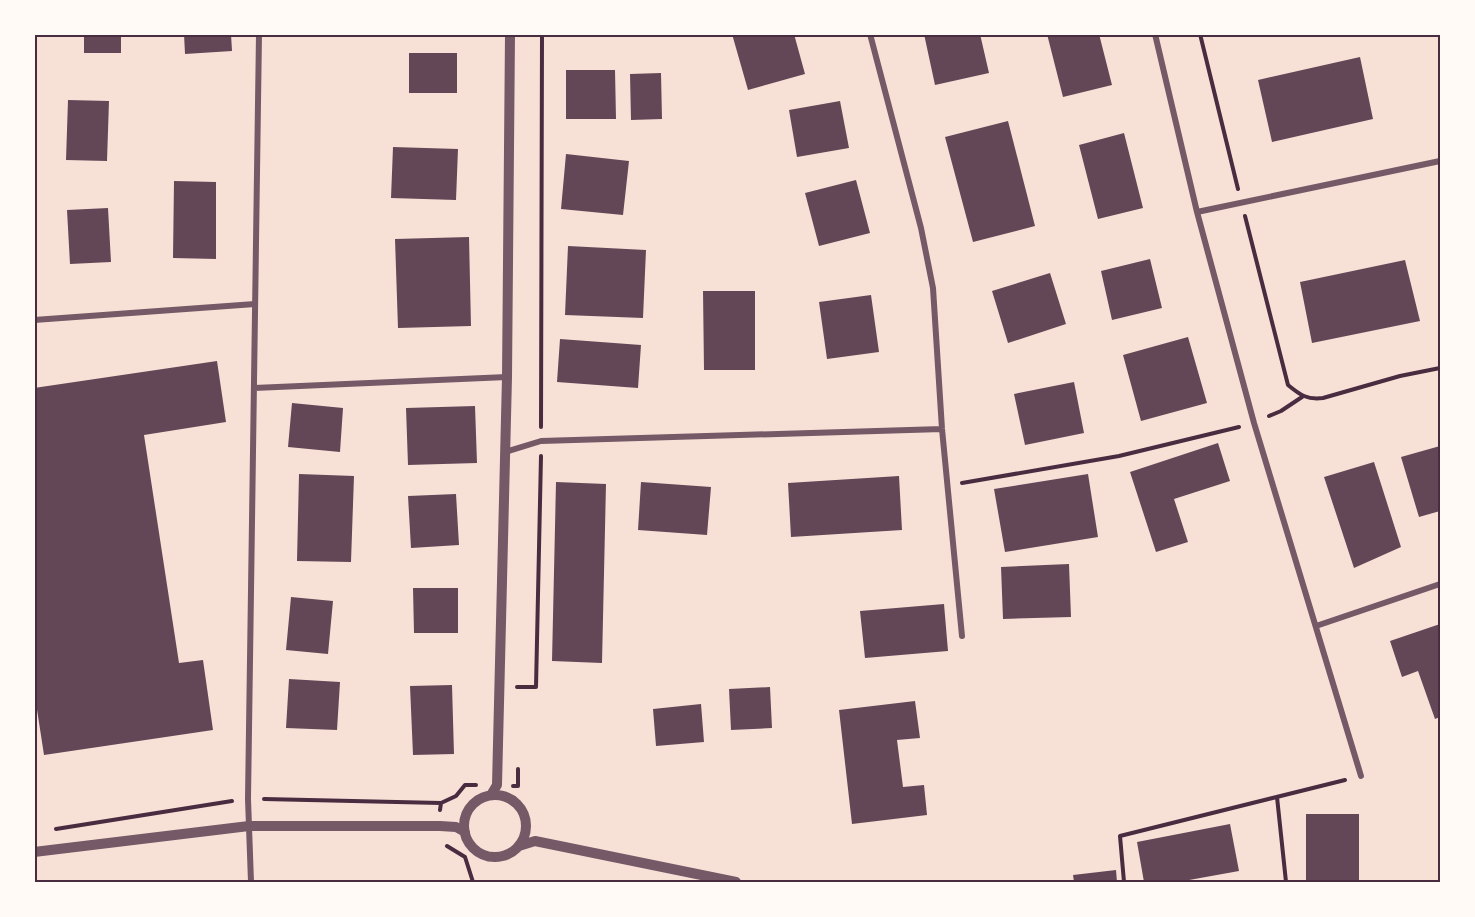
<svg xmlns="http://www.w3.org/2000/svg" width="1475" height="917" font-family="'Public Sans',sans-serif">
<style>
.building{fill:#644757}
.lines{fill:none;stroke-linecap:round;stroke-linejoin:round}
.path{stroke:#4a2c40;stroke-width:4}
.minor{stroke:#755966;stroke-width:6}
.tertiary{stroke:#755966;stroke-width:10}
.neatline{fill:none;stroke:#4a2c40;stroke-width:2}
</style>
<rect width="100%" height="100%" fill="#f7e1d7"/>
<!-- building -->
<path class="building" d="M84 34H121V53H84Z
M184 34H231L232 51 185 54Z
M732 34H794L805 74 748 90Z
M924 34H980L989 73 935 85Z
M1047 34H1099L1112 85 1063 97Z
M409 53H457V93H409Z
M1360 57 1373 119 1272 142 1258 80Z
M566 70H615L616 119H566Z
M661 73 662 119 631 120 630 74Z
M68 100 109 101 107 161 66 160Z
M840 101 849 148 797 157 789 110Z
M1008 121 1035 226 973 242 945 137Z
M1124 133 1143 208 1098 219 1079 145Z
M393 147 458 149 456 200 391 198Z
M566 154 629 161 623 215 561 209Z
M856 180 870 233 819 246 805 193Z
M174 181 216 182V259L173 258Z
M108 208 111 262 70 264 67 210Z
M469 237 471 326 398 328 395 239Z
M568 246 646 250 643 318 565 315Z
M1150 259 1162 308 1112 320 1101 271Z
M1405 260 1420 321 1312 343 1300 282Z
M1050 273 1066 324 1008 343 992 291Z
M703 291H755V370H704Z
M871 295 879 352 827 359 819 302Z
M1188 337 1207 403 1141 421 1123 355Z
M560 339 641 345 638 388 557 382Z
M217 361 226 422 144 435 179 663 203 660 213 730 44 755 34 690V388Z
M1074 382 1084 433 1025 445 1014 394Z
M292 403 343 408 340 452 288 447Z
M475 406 477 463 408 465 406 408Z
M1218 443 1230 481 1174 499 1188 542 1156 552 1130 472Z
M1440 446V511L1419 517 1401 457Z
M1374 462 1401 547 1354 568 1324 477Z
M299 474 354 476 351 562 297 561Z
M1088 474 1098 537 1005 552 994 489Z
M899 476 902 530 791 537 788 483Z
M556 482 606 484 602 663 552 661Z
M641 482 711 487 707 535 638 530Z
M456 494 459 545 411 548 408 496Z
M1069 564 1071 617 1003 619 1001 567Z
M413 588H458V633H414Z
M291 597 333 601 328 654 286 650Z
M944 604 948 651 865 658 860 611Z
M1440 624V717L1435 719 1418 671 1402 677 1390 641Z
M289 679 340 682 337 730 286 728Z
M452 685 454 754 413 755 410 686Z
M770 687 772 728 731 730 729 689Z
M915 701 920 738 897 740 903 787 924 785 927 815 852 824 839 710Z
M701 704 704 742 656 746 653 709Z
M1306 814H1359V882H1306Z
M1230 824 1239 871 1178 882H1144L1137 842Z
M1116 870 1117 882H1074L1073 875Z"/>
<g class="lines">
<!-- path -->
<path class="path" d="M1200 34 1238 189
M1245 216 1288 385C1300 395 1307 400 1323 398L1400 376 1440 368
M1269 416 1281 411 1302 397
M541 427 542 34
M962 483 1119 456 1239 427
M517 687H536L541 456
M513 786H518V769
M1277 797 1286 882
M264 799 441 803
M440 810 441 803 456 796 465 785H476
M56 829 232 801
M447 846 465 857 473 882
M1124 882 1120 836 1345 780"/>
<!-- minor -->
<path class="minor" d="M870 34 921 228 933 288 942 429 962 636
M1155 34 1197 212 1254 423 1361 776
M1197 212 1440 161
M34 320 255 304
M254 388 507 377
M505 452 541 441 942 429
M1316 626 1440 584
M251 882 248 799 259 34"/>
<!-- tertiary -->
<path class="tertiary" d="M491 795 497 785 507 377 510 34
M464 826a31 31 0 1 1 62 0a31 31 0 1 1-62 0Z
M519 846 535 841 736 882
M34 852 249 826H440L456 827 465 832"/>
</g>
<!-- border -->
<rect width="1475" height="917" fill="none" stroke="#fffaf5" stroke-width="72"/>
<rect x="36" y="36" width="1403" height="845" class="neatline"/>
</svg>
